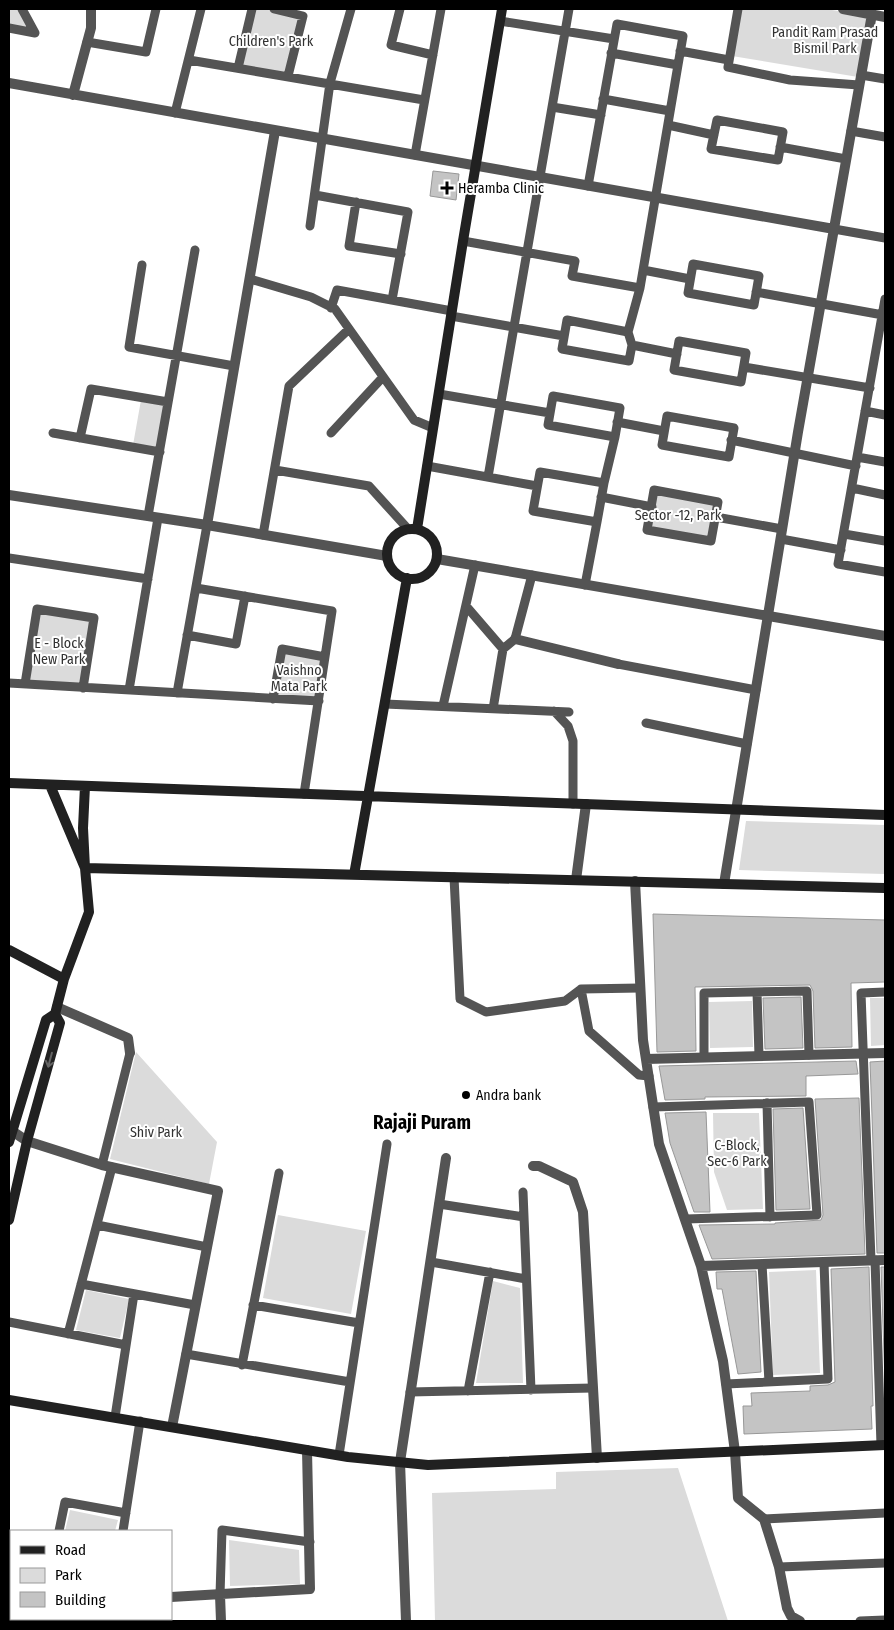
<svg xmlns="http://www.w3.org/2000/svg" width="894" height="1630" font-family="'Fira Sans Condensed',sans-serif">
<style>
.green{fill:#dbdbdb}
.building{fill:#c4c4c4;stroke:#989898}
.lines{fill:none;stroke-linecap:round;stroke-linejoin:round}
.lane{stroke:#545454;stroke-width:9}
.street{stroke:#545454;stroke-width:10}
.secondary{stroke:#212121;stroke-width:10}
.oneway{stroke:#646464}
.poi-dot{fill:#000;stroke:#fff;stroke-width:2}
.labels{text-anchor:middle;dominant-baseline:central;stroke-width:4;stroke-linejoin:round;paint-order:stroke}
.park-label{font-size:14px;fill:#323232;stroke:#fff}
.poi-label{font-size:14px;fill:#000;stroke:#fff;text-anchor:start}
.district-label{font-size:19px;font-weight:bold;fill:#000;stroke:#fff}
</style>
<rect width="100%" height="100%" fill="#fff"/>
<!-- green -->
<path class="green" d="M9 9H21L33 32 9 27Z
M255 9H264L301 18 286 73 240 66Z
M741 9H826L868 16 858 77 732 56Z
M141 400 167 404 158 450 133 445Z
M655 492 717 503 710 540 649 529Z
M39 611 92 620 81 686 27 682Z
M283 652 324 659 317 699 275 697Z
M746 821 885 825V874L739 870Z
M870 998H885V1045L871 1046Z
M752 1001 753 1047 710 1048 709 1002Z
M136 1052 217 1142 209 1184 110 1159Z
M713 1113H759L763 1209 727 1210 714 1172Z
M278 1215 366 1231 351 1314 263 1298Z
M816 1270 820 1373 773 1375 769 1272Z
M493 1281 520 1288 523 1383H476Z
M86 1290 129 1299 120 1338 76 1330Z
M678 1468 728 1621H435L432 1493 556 1489V1472Z
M70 1510 118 1520 115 1531H65Z
M229 1540 299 1550 300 1584 230 1586Z"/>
<!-- building -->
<path class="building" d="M433 171 459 174 456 200 430 196Z
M653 914 885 920V982L851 983 852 1047 815 1048 813 991 810 985 695 987 696 1051 657 1052Z
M801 997 803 1048 765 1049 763 998Z
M856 1061 858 1074 806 1076V1096L705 1097V1099L665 1100 659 1066Z
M885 1061V1253H877L870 1062Z
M859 1098 865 1254 712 1259 699 1225 775 1224V1223L821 1220 823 1215 815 1099Z
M803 1108 810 1209 776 1210 773 1109Z
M706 1112 710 1212H694L670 1143 665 1113Z
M869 1267 873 1406H871L872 1429 744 1434 743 1406H752L751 1393 810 1391V1386L828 1385 835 1382 831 1269Z
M881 1267H885V1383Z
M756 1271 761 1372 738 1374 722 1289H717L716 1272Z"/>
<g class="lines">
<!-- lane -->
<path class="lane" d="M274 9 303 16 288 76
M400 9 391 45 433 55
M738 9 728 67 790 80 859 85
M500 21 614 39
M9 28 35 33 22 9
M87 42 146 52 156 9
M680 51 729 60
M189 60 424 100
M238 68 252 9
M861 75 885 79
M603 99 670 111
M552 107 601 115
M175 113 201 9
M717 120 783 132 778 160 711 149Z
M668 125 714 135
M851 131 885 137
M780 147 846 159
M415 155 441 9
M588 186 617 24 683 36 678 65 611 53
M315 195 408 212 392 300
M356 202 349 246 401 254
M310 226 330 83 351 9
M834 229 885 238
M463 241 575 261 572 276 640 288 678 65
M693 264 759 276 754 305 688 293Z
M142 265 129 347 234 366
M643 270 690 279
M250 279 311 297 335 309 414 420 433 428
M756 292 883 315
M885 299 838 564 885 572
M331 308 337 290 452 311
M451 316 564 336
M567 320 628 332 632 345 629 361 562 349Z
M628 332 640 288
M679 341 746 353 741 382 674 370Z
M632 345 677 354
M744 367 870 388
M439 394 550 413
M553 396 620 408 615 437 548 425Z
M865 411 885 415
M667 416 734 428 729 457 662 445Z
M617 422 664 431
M53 433 160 452
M331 433 383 377
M80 438 91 389 168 402
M731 440 856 466
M857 457 885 462
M427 466 537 486
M275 470 369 486 408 529
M540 472 604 483 597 522 533 511Z
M488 477 569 9
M604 483 615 437
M852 488 885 495
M654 490 718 502 711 541 647 530Z
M601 497 652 507
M148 516 195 250
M716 517 782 529
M844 534 885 541
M263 535 289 386 349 329
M781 539 841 550
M9 558 148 579
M585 585 597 522
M196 588 332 611 304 794
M466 606 503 649
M187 635 236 644 245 596
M618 664 756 690
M9 683 319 701
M25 684 37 609 94 618 83 688
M129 690 158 518
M177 693 207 525
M273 699 282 649 325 657
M385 704 569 712
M443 706 475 565
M493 709 503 649 515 639 532 575
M554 711 568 726 573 741V804
M646 723 747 744
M454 877 460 999 486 1012 565 1001 581 989
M640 988 581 989 589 1031 639 1075 649 1076
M757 992 759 1056
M704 1057V993L807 991 809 1055
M767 1103 770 1217
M653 1107 809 1102 817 1215 686 1219
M102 1165 130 1053
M523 1192 531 1390
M439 1204 524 1217
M97 1225 207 1247
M871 1260 861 993 885 992
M875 1260 881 1445
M431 1262 526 1279
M762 1264 769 1382
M81 1284 195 1305
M253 1305 359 1323
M9 1322 126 1345
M68 1334 112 1167
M186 1354 350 1382
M242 1365 279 1173
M726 1384 828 1379 824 1262
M468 1391 490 1272
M410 1392 593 1388
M115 1417 134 1294
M339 1455 387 1144
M764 1519 885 1513
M59 1531 65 1502 126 1513
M123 1531 140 1421
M779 1567 885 1563
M220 1595 222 1530 310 1542
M860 1621 885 1620"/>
<!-- street -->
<path class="street" d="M843 9 885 17
M9 83 834 229
M73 95 91 28V9
M9 495 207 525 387 556
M207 525 275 131
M437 559 885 636
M515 639 618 664
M576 880 586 804
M635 881 643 1040 659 1144 701 1266 723 1361 735 1452 738 1498 764 1519 779 1567 787 1608 791 1616 800 1621
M724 884 798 432 872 14
M57 1007 128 1038 130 1053
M646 1059 885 1053
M9 1129 27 1141 102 1165 218 1191 172 1427
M533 1166H539L573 1182 583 1212 597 1458
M701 1266 885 1260
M220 1595 221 1621
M171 1597 310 1589 307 1450
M40 1621V1619
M406 1621 400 1462 446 1158"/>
<!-- secondary -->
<path class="secondary" d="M387 554a25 25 0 1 1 50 0a25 25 0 1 1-50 0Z
M417 529 463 241 502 9
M9 783 885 815
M85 786 83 828 85 868 885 888
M354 875 407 578
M9 950 64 979
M9 1142 46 1020 55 1014 64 979 89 912 85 868 50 785
M9 1220 27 1141 60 1023 55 1014
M9 1400 348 1457 428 1465 885 1445"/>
</g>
<!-- one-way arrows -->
<defs><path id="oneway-shaft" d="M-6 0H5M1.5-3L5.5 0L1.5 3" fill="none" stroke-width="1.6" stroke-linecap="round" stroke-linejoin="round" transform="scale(1.25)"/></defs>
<use class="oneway" href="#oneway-shaft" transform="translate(50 1060) rotate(105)"/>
<!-- markers -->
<g class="poi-dot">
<path d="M444.5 180.5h5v5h5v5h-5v5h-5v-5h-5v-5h5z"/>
<circle cx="466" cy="1095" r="5"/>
</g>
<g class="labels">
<!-- park labels -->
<g class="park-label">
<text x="825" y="32">Pandit Ram Prasad<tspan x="825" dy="16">Bismil Park</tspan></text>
<text x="271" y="41">Children's Park</text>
<text x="678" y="515">Sector -12, Park</text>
<text x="59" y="643">E - Block<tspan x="59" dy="16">New Park</tspan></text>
<text x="299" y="670">Vaishno<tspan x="299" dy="16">Mata Park</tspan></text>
<text x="156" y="1132">Shiv Park</text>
<text x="737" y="1145">C-Block,<tspan x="737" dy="16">Sec-6 Park</tspan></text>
</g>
<!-- poi labels -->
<g class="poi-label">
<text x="458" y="188">Heramba Clinic</text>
<text x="476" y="1095">Andra bank</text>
</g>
<!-- district labels -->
<g class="district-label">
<text x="422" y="1122">Rajaji Puram</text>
</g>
</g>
<!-- border -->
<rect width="894" height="1630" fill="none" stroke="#000000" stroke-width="20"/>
<!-- legend -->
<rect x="10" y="1530" width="162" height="90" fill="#ffffff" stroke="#999999"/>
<rect x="20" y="1546" width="25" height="8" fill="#212121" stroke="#999999"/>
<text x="55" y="1555" font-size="15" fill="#000000">Road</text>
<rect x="20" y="1568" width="25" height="15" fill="#dbdbdb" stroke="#999999"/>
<text x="55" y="1580" font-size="15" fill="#000000">Park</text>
<rect x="20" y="1592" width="25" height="15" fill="#c4c4c4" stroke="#999999"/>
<text x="55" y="1605" font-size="15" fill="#000000">Building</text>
</svg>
